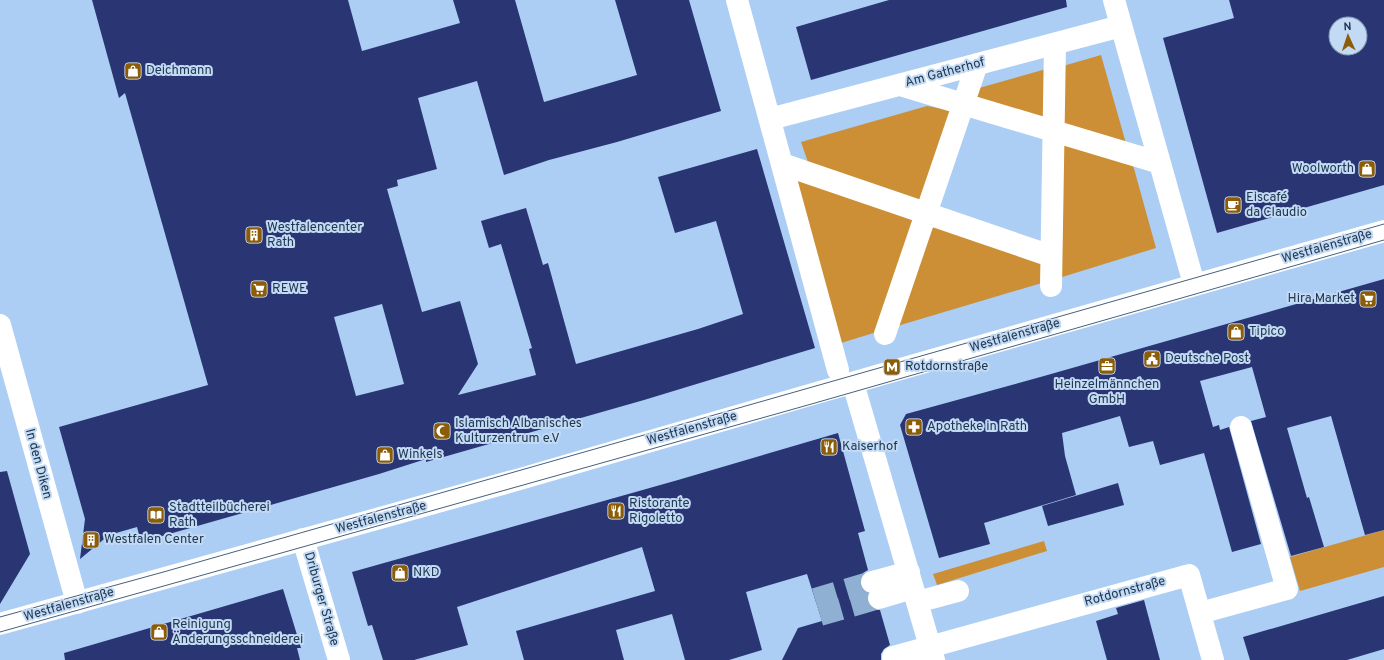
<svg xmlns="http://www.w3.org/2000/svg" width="1384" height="660" font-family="Overpass,sans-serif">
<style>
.green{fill:#cc8f36}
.building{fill:#2a3574;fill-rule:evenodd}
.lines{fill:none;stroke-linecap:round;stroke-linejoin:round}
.minor-tunnel{stroke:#90b0d3;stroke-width:22;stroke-dasharray:22 11;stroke-linecap:butt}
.minor{stroke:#fff;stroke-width:22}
.tram{stroke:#46607d;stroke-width:1}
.labels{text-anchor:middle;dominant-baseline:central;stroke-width:4;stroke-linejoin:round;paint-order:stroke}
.poi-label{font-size:13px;fill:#203751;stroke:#c3daf4;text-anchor:start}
.street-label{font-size:13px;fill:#203751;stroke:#c3daf4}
</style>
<rect width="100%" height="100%" fill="#accef4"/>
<!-- green -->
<path class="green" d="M1101 55 1127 147 1060 128 1063 66Z
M1046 69V124L974 103 979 88Z
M927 106 954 111 921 207 810 168 801 142Z
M1060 142 1133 165 1156 248 1059 278Z
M789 172 918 217 880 331 841 343Z
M932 222 1045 261V282L894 327Z
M1384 530V567L1300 591 1290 557Z
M1044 541 1047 551 937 585 933 574Z"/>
<!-- building -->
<path class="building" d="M92 0H348L362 51 460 23 453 0H515L544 102 637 75 615 0H689L721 111 617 142 549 160 504 175 477 81 418 98 437 169 397 180 398 186 387 189 422 312 460 301 478 364 458 395 536 375 529 349 532 348 501 244 489 248 481 221 526 208 543 265 548 263 576 364 698 329 743 314 716 221 675 233 658 177 757 149 815 348 644 400 426 462V459L379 474 141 542 137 527 109 535 80 559 85 519 59 427 208 385 125 93 119 98ZM382 304 404 384 356 396 334 317Z
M889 0H1066L1067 7 811 80 796 27Z
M1229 0H1384V185L1217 233 1163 38 1234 18ZM1336 24H1360V48H1336Z
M1384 279V530L1365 535 1331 416 1287 428 1307 498 1309 497 1324 547 1291 556 1251 421 1266 417 1252 367 1200 381 1213 427 1219 425 1220 430 1229 427 1261 544 1232 552 1204 453 1160 465 1153 441 1129 447 1120 416 1062 433 1065 456 1076 495 984 523 990 544 939 558 900 425 906 414 1044 376Z
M838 433 865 531 858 533 868 570 863 573 860 579V585L863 591 868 593 867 601 870 607 876 610H880L890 645 884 649 881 654V660H782L798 628 822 621 807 574 746 592 762 650 729 660H685L672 614 616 630 624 660H524L516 631 655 591 642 547 457 607 468 645 414 660H383L372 625 368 626 352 572 678 480Z
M7 471 30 554 0 604V472Z
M1118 483 1124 505 1048 526 1042 506Z
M283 589 301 648H297L300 660H65L64 653Z
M1384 596V649L1347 660H1250L1243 637Z
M1144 600 1160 660H1107L1096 621 1118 614 1116 608Z"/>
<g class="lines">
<!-- minor-tunnel -->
<path class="minor-tunnel" d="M815 599 872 582
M820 615 879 598"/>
<!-- minor -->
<path class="minor" d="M737 0 838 370
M1114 0 1194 284
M900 85 1160 163
M770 119 1121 26
M782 164 1051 256
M1051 286 1055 44
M0 325 77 603
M885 334 977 64
M853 383 934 660
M303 539 339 660
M872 582 909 572
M879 598 913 588
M917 602 958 591
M1200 613 1287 589 1241 427
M0 624 520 479 806 396 1384 231
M893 657 1189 575 1213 660"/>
<!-- tram -->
<path class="tram" d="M0 617 167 571 1384 224
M0 632 808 405 1384 240"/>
</g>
<!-- icons -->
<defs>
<symbol id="shop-square" viewBox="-11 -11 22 22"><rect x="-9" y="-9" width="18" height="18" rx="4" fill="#8d5c07" stroke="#c3daf4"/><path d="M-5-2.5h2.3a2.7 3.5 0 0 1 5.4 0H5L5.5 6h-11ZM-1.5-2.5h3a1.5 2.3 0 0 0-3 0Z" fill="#fff"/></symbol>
<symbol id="cafe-square" viewBox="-11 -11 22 22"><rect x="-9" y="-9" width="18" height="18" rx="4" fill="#8d5c07" stroke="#c3daf4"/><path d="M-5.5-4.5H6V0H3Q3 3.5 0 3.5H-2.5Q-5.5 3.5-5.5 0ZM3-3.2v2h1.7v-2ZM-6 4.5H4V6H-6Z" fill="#fff"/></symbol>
<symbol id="building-square" viewBox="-11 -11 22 22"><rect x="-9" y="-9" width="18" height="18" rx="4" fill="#8d5c07" stroke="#c3daf4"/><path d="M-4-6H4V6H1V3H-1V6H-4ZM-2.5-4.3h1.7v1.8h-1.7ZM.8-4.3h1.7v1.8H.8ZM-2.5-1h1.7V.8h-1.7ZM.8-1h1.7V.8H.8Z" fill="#fff"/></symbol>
<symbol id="supermarket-square" viewBox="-11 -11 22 22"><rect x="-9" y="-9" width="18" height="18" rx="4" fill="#8d5c07" stroke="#c3daf4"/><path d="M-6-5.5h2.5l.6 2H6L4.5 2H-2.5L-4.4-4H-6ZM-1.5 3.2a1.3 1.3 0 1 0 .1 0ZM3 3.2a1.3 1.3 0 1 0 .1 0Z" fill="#fff"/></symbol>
<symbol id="civic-square" viewBox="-11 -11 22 22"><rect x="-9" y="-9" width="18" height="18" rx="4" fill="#8d5c07" stroke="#c3daf4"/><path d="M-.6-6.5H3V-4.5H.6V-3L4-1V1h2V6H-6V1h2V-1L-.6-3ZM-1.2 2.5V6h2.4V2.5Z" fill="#fff"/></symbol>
<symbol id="office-square" viewBox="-11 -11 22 22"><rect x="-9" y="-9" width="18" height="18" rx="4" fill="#8d5c07" stroke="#c3daf4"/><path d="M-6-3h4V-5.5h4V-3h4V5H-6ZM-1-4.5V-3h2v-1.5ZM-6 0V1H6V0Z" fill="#fff"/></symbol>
<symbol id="metro-square" viewBox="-11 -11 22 22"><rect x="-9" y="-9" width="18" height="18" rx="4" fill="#8d5c07" stroke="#c3daf4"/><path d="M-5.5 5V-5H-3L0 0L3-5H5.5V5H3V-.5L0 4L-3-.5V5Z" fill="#fff"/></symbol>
<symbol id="pharmacy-square" viewBox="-11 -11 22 22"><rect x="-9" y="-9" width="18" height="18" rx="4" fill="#8d5c07" stroke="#c3daf4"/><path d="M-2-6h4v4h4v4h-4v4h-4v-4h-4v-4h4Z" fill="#fff"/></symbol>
<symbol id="mosque-square" viewBox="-11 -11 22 22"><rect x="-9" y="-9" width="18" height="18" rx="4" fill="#8d5c07" stroke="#c3daf4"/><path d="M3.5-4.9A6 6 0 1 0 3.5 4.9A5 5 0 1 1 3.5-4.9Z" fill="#fff"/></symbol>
<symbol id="restaurant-square" viewBox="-11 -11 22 22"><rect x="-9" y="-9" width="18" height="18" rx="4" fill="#8d5c07" stroke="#c3daf4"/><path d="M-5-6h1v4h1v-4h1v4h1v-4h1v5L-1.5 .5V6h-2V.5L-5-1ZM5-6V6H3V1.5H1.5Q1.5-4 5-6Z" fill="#fff"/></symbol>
<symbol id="library-square" viewBox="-11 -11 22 22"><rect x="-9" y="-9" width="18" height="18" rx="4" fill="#8d5c07" stroke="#c3daf4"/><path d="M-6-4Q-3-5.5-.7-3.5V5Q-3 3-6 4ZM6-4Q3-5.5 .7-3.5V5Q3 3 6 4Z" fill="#fff"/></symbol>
</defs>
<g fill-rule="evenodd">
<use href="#shop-square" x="123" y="61" width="20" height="20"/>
<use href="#shop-square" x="1357" y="159" width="20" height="20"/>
<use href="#cafe-square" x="1223" y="195" width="20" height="20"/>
<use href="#building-square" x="244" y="225" width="20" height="20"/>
<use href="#supermarket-square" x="249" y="279" width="20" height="20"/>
<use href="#supermarket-square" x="1358" y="289" width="20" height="20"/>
<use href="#shop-square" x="1226" y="322" width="20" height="20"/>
<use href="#civic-square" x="1142" y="349" width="20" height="20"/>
<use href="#office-square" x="1097" y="356" width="20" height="20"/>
<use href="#metro-square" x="882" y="357" width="20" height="20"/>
<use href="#pharmacy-square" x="904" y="417" width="20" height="20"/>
<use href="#mosque-square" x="432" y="421" width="20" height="20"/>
<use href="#restaurant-square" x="819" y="437" width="20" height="20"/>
<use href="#shop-square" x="375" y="445" width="20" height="20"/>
<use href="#restaurant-square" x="606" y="501" width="20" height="20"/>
<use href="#library-square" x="146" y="505" width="20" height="20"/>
<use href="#building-square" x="81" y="530" width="20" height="20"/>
<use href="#shop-square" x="390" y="563" width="20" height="20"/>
<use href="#shop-square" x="149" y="622" width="20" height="20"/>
</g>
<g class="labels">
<!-- poi labels -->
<g class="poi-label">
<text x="146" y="71">Deichmann</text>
<text x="1354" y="169" text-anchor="end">Woolworth</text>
<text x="1246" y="198">Eiscafé<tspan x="1246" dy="15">da Claudio</tspan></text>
<text x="267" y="228">Westfalencenter<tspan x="267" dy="15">Rath</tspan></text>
<text x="272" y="289">REWE</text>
<text x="1355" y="299" text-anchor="end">Hira Market</text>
<text x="1249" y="332">Tipico</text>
<text x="1165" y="359">Deutsche Post</text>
<text x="905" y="367">Rotdornstraße</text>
<text x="1107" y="385" text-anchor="middle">Heinzelmännchen<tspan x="1107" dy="15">GmbH</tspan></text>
<text x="455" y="424">Islamisch Albanisches<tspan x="455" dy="15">Kulturzentrum e.V</tspan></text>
<text x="927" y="427">Apotheke in Rath</text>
<text x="842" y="447">Kaiserhof</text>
<text x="398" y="455">Winkels</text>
<text x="629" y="504">Ristorante<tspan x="629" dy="15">Rigoletto</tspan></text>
<text x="169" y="508">Stadtteilbücherei<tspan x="169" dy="15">Rath</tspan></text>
<text x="104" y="540">Westfalen Center</text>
<text x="413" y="573">NKD</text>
<text x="172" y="625">Reinigung<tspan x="172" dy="15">Änderungsschneiderei</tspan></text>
</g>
<!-- street labels -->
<g class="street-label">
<text transform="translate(945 73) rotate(-15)">Am Gatherhof</text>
<text transform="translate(1327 247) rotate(-16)">Westfalenstraße</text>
<text transform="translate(1015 336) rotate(-16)">Westfalenstraße</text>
<text transform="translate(692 429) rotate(-16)">Westfalenstraße</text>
<text transform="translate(38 464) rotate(75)">In den Diken</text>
<text transform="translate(381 518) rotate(-15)">Westfalenstraße</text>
<text transform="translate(1125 592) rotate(-15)">Rotdornstraße</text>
<text transform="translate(321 599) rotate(74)">Driburger Straße</text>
<text transform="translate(69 605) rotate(-16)">Westfalenstraße</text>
</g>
</g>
<!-- north arrow -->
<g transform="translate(1348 36) rotate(357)"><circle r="19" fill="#c3daf4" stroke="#8299b3"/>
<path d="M0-3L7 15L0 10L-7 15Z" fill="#8d5c07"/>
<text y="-6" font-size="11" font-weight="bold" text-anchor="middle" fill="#203751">N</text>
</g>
</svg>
